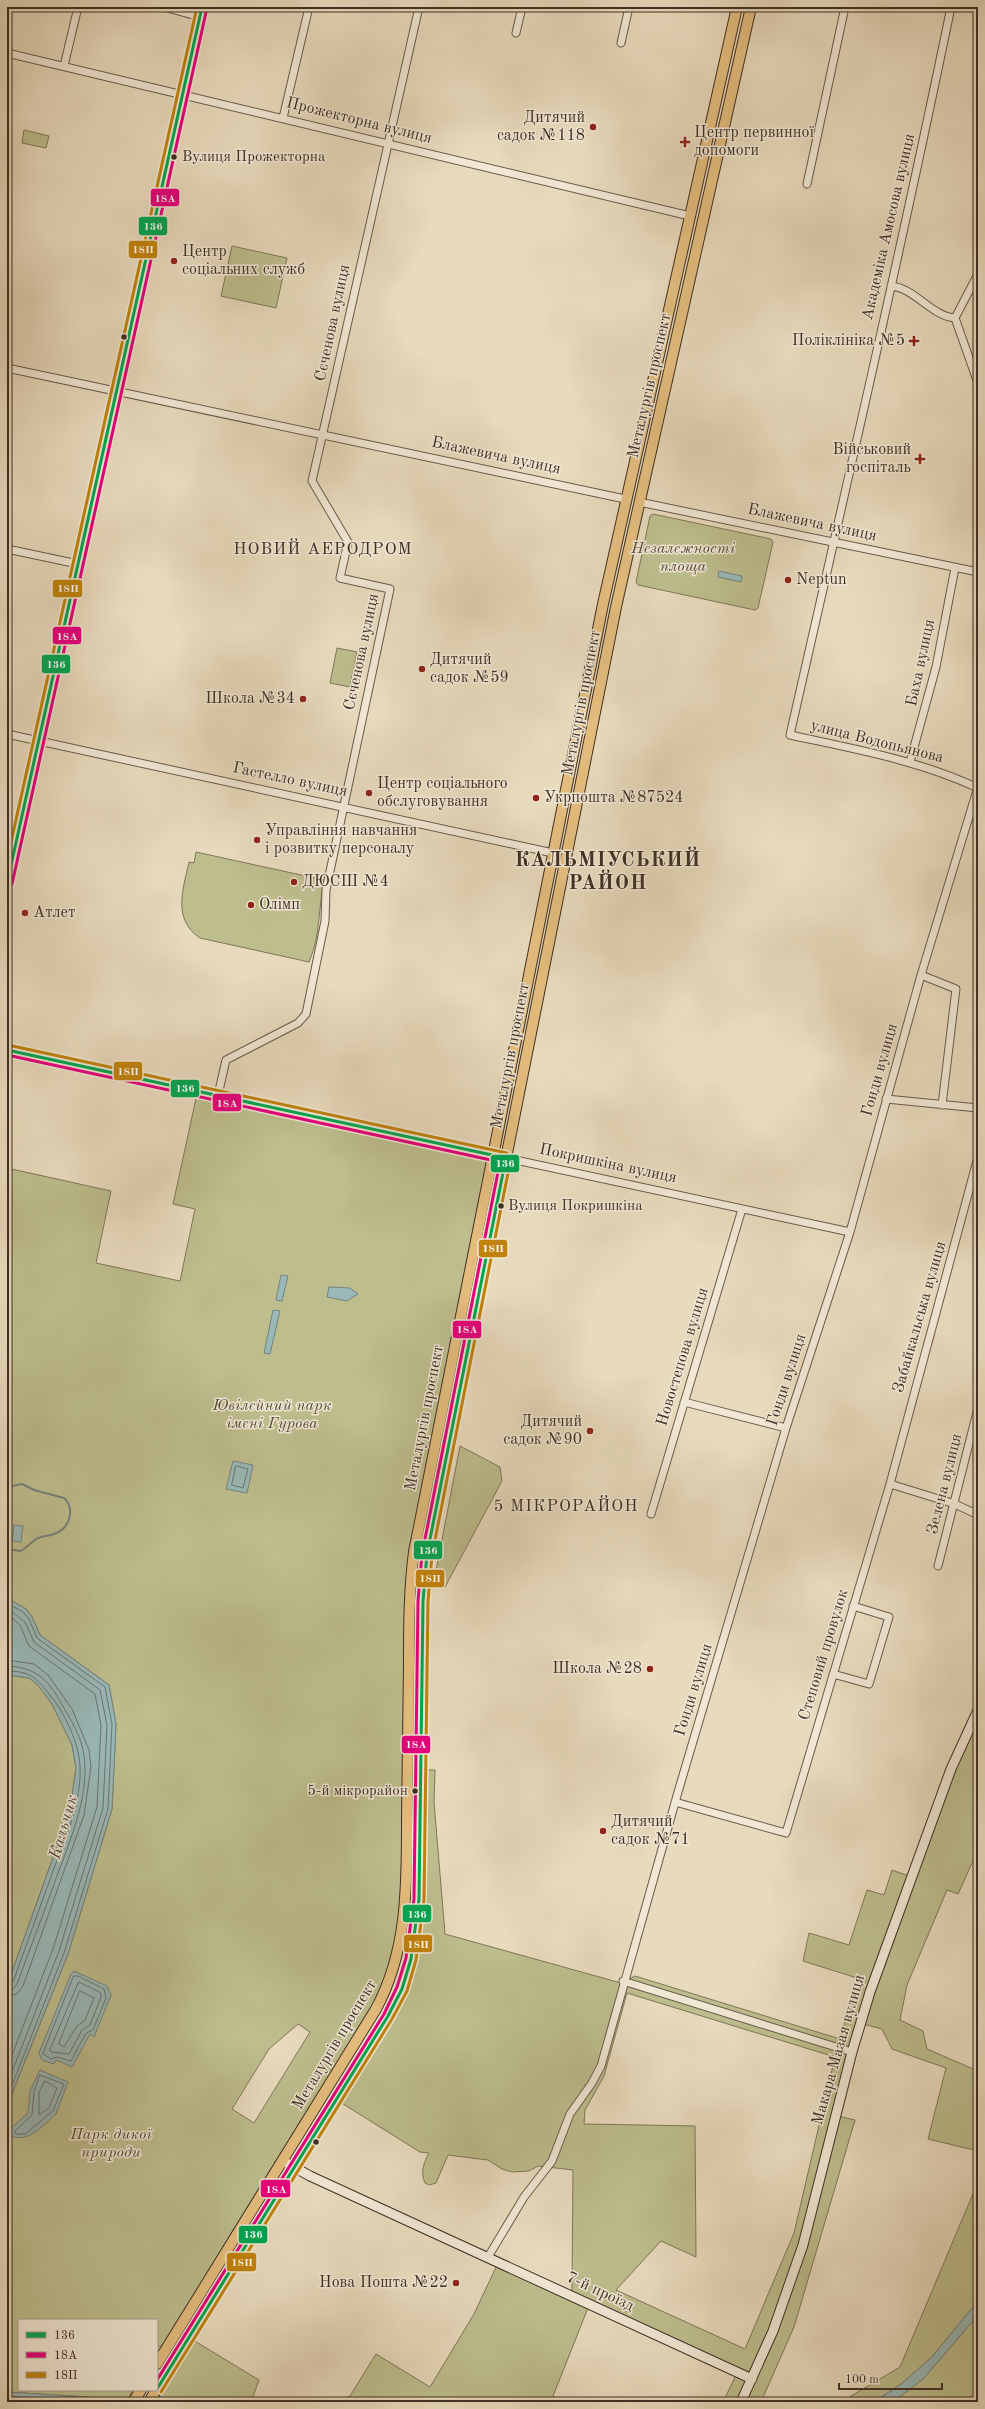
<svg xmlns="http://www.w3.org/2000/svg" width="985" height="2409" font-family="'Old Standard TT',serif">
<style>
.green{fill:#bdbd8d;stroke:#7e7658;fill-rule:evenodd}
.water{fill:#99b9b9;stroke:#75827d}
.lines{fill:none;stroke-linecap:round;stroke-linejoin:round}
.shore{stroke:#6c746e;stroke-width:1}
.stream{stroke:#75827d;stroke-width:2}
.street-casing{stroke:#695a4a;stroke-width:9}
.secondary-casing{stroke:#3f2f24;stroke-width:11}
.primary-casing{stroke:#3f2f24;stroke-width:12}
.street{stroke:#f0e7d4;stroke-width:7}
.secondary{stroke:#f0e7d4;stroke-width:9}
.primary{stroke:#e4bd7e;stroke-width:10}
.bus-1-casing{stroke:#f0e7d4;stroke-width:6}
.bus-2-casing{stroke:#f0e7d4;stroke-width:6}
.bus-3-casing{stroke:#f0e7d4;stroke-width:6}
.bus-1{stroke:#00a651;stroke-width:3}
.bus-2{stroke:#e5007d;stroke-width:3}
.bus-3{stroke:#c0820b;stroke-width:3}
.poi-dot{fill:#8f2418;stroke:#f0e7d4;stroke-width:1.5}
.bus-dot{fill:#3f2f24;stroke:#f0e7d4;stroke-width:1.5}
.labels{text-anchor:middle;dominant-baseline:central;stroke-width:3;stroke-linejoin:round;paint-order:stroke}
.bus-label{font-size:15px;fill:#3f2f24;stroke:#f0e7d4;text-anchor:start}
.poi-label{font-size:16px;fill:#3f2f24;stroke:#f0e7d4;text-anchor:start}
.street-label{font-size:16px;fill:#3f2f24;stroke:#f0e7d4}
.park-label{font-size:16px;font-style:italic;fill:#584b39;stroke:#f0e7d4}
.neighbourhood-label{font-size:17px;letter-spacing:1px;fill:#3f2f24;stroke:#f0e7d4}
.water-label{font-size:17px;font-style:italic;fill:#514b42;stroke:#f0e7d4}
.district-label{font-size:20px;font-weight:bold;letter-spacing:1px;fill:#3f2f24;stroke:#f0e7d4}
.line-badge{stroke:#f0e7d4;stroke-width:1.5}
.badge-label{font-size:11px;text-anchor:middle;font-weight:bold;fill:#fff}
</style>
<rect width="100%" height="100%" fill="#e8dabd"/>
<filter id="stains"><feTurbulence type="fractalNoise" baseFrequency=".005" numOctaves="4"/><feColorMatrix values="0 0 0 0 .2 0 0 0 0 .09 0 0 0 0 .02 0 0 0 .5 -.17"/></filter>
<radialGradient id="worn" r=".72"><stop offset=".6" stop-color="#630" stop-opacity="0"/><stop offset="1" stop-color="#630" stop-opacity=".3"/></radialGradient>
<!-- green -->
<path class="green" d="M24 130 49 136 46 148 22 143Z
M232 246 287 258 276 308 221 296Z
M653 514 771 539 773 542 758 608 755 610 638 585 636 582 650 516Z
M337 648 357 652 350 687 330 683Z
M196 852 324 880C318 909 321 934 309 962L200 938C172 919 183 890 189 862L194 863Z
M197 1094 489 1157 413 1535 402 1871 398 1927 389 1968 372 2007 164 2344 157 2348V2320H19V2390H133L126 2402H98L88 2397 7 2392V2106L68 1954 112 1809 116 1724 109 1685 40 1635 32 1617 26 1609 7 1598V1168L111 1191 96 1263 180 1281 195 1209 173 1204ZM298 2024 310 2032 254 2123 232 2109 269 2049Z
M460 1446 500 1467 502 1481 445 1587 435 1582 436 1571Z
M7 1675 29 1678 37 1684 52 1704 72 1745 76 1768 70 1810 7 1986Z
M978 1716V1850L958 1894 947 1890 907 1985 900 2020 923 2031 927 2049 978 2071V2151L928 2139 946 2068 892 2049 882 2029 863 2024 954 1771Z
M426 1770H435L434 1802 445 1934 621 1983 635 1976 840 2039 857 1978 803 1961 809 1933 849 1945 867 1890 884 1895 892 1870 909 1876 869 1992 801 2244 752 2375 572 2292 573 2170 538 2166 529 2171 512 2172 502 2169 488 2160 448 2155 436 2183 429 2185 425 2183C420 2173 424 2162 429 2153L420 2152 340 2102 415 1960 425 1872ZM627 1993 835 2057 794 2233 745 2349 616 2290 661 2241 696 2257 695 2126 584 2124 585 2110 604 2076Z
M838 2116 855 2120 794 2327 761 2402H744L775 2332Z
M978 2182V2301L931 2358 901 2384 874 2402H841L900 2367Z
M497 2265 588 2308 553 2396 564 2402H337L350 2396 376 2354 430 2387 474 2314Z
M978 2315V2402H893L923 2379Z
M193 2340 259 2380 251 2402H156Z
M736 2375 749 2381 738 2402H723Z"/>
<!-- water -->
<path class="water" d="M719 571 742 576 741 582 718 577Z
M281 1275 288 1276 282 1301 276 1300Z
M329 1287 350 1288 358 1294 347 1301 327 1297Z
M273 1310 280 1311 270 1354 264 1353Z
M233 1461 253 1465 247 1493 226 1489Z
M14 1525 23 1526 21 1542 12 1541Z
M7 1598 26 1609 32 1617 40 1635 109 1685 116 1724 112 1809 68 1954 7 2106V1986L70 1810 76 1768 72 1745 52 1704 37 1684 29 1678 7 1675Z
M74 1971 107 1986 111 1995 94 2037 90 2034 72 2067 56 2060 54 2064 42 2060 39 2053 71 1974Z
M40 2070 68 2082 56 2114C43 2125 27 2145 9 2135L8 2131 28 2113 30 2091Z
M978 2301V2315L923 2379 893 2402H874L901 2384 931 2358Z
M7 2392 88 2397 98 2402H7Z"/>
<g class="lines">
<!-- shore -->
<path class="shore" d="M236 1466 248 1469 243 1488 232 1485Z
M7 1603 23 1612 29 1619 37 1638 105 1687 112 1724 108 1809 64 1953 7 2098
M7 1608 25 1622 34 1642 100 1690 107 1725 103 1808 59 1951 7 2085
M7 1614 20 1625 29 1646 95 1694 101 1725 97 1807 53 1949 7 2068
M7 1660 34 1664 48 1675 72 1709 89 1750 91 1767 84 1815 23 1986 17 1994 7 1996
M7 1666C35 1667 48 1679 61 1703 70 1718 82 1738 84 1755 90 1798 68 1845 54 1884 42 1918 29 1951 17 1984L13 1989 7 1990
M7 1671C33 1671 38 1680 53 1699 66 1716 79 1744 80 1766 82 1801 65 1839 53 1871 40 1908 26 1945 13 1982L7 1985
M74 1976H78L104 1989 106 1998 93 2030 86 2033 71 2061 57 2057 51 2059 43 2054Z
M79 1982 101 1993V1997L90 2025 82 2030 69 2054 51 2052 50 2050Z
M80 1991 94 1998 85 2020 77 2026 64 2047 59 2044Z
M40 2075 64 2084 53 2111 25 2134H16L15 2131 32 2115 34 2092Z
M45 2081 57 2088 49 2108 39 2115V2093Z
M7 2396 90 2402"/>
<!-- stream -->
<path class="stream" d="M7 1517 11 1511
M7 1549 20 1551C27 1548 32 1541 38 1538 43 1536 49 1536 54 1534 69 1529 76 1510 64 1498L34 1490 22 1484 12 1486 9 1490 11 1507"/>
<defs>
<path id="street" d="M164 7 200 17
M951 7C901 250 845 492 790 735 854 749 918 760 978 788
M516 33 522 7
M621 43 629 7
M7 53 690 216
M64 66 78 7
M283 118 309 7
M807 184 845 7
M891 286C915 288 931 316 955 318
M955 318 978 383
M955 318 978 274
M7 368 625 499
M639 502 978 572
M7 549 78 564
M7 734 553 853
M910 762 936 667 955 568
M921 975 956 989 942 1105
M218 1095 226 1060 298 1023 306 1014 325 921 326 890 390 589 340 578 348 542 312 481 419 7
M886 1099 978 1108
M506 1158 850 1232
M684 1402 786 1428
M890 1484 955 1504 978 1515
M651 1514 742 1209
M938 1566 978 1408
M833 1674 869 1684 889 1617 853 1606
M675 1802 786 1833 890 1484 978 1157
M623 1981 852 2052
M488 2257 524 2197 552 2161 570 2114 592 2083 601 2066 678 1792 786 1428 850 1232 921 975 978 787"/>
<path id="secondary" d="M7 883 202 7
M7 1050 493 1155
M283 2161 310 2176 752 2379
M741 2402 773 2331 803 2245 852 2052 870 1992 951 1769 978 1710"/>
<path id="primary" d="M157 2364 376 2009C408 1950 407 1884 407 1818 408 1767 408 1717 409 1667 409 1628 409 1590 414 1552L603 604 737 7
M157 2389 388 2016 402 1989 411 1959 419 1899 423 1601 427 1554 616 607 751 7
M133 2402 141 2390
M149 2402 156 2390"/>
</defs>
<!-- street casing -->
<use href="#street" class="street-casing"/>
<!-- secondary casing -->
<use href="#secondary" class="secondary-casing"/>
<!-- primary casing -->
<use href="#primary" class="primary-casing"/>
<!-- street -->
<use href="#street" class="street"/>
<!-- secondary -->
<use href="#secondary" class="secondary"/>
<!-- primary -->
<use href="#primary" class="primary"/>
<defs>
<path id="bus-1" d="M7 883 202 7
M7 1050 506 1158 427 1554 423 1601 419 1899 411 1959 402 1989 388 2016 157 2389"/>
<path id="bus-2" d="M12 884 207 8
M7 1055 500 1162 422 1554 418 1601 414 1899 406 1958 397 1987 384 2014 157 2380"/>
<path id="bus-3" d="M7 860 197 7
M8 1045 507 1153 511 1158 432 1555 428 1601 424 1900 416 1960 407 1991 392 2019 161 2392"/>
</defs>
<!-- bus-1 casing -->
<use href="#bus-1" class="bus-1-casing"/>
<!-- bus-2 casing -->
<use href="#bus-2" class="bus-2-casing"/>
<!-- bus-3 casing -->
<use href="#bus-3" class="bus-3-casing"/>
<!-- bus-1 -->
<use href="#bus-1" class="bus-1"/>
<!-- bus-2 -->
<use href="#bus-2" class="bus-2"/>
<!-- bus-3 -->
<use href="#bus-3" class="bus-3"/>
</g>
<!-- markers -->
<g class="poi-dot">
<circle cx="593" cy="127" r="4"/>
<path d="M683 136h4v4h4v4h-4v4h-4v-4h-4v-4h4z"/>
<circle cx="174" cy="261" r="4"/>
<path d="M912 335h4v4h4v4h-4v4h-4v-4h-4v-4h4z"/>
<path d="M918 453h4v4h4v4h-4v4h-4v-4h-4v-4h4z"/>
<circle cx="788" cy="580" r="4"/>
<circle cx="422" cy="669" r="4"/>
<circle cx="303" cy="699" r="4"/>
<circle cx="369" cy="793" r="4"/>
<circle cx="536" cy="798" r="4"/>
<circle cx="257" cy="840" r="4"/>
<circle cx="294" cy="882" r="4"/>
<circle cx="251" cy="905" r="4"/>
<circle cx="25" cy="913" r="4"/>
<circle cx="590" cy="1431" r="4"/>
<circle cx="650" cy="1669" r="4"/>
<circle cx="603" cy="1831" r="4"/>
<circle cx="456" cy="2283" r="4"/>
</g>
<g class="bus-dot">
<circle cx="174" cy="157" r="3.5"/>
<circle cx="124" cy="337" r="3.5"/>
<circle cx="501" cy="1206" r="3.5"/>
<circle cx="415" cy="1791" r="3.5"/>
<circle cx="316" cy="2142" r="3.5"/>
</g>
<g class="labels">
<!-- bus labels -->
<g class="bus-label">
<text x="182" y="157">Вулиця Прожекторна</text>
<text x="508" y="1206">Вулиця Покришкіна</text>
<text x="408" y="1791" text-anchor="end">5-й мікрорайон</text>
</g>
<!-- poi labels -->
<g class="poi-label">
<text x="585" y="118" text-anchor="end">Дитячий<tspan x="585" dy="18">садок №118</tspan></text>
<text x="694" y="133">Центр первинної<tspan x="694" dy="18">допомоги</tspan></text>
<text x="182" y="252">Центр<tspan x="182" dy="18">соціальних служб</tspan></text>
<text x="905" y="341" text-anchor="end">Поліклініка №5</text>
<text x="911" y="450" text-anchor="end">Військовий<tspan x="911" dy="18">госпіталь</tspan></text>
<text x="796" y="580">Neptun</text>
<text x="430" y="660">Дитячий<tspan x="430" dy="18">садок №59</tspan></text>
<text x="295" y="699" text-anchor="end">Школа №34</text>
<text x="377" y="784">Центр соціального<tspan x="377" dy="18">обслуговування</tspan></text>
<text x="544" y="798">Укрпошта №87524</text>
<text x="265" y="831">Управління навчання<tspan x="265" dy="18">і розвитку персоналу</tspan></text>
<text x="302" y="882">ДЮСШ №4</text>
<text x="259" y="905">Олімп</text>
<text x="33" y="913">Атлет</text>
<text x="582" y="1422" text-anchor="end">Дитячий<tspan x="582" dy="18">садок №90</tspan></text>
<text x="642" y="1669" text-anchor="end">Школа №28</text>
<text x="611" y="1822">Дитячий<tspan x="611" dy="18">садок №71</tspan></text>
<text x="448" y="2283" text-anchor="end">Нова Пошта №22</text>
</g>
<!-- street labels -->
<g class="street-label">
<text transform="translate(359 121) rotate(14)">Прожекторна вулиця</text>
<text transform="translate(889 227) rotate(-77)">Академіка Амосова вулиця</text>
<text transform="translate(333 323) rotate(-78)">Сєченова вулиця</text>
<text transform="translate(650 386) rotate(-77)">Металургів проспект</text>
<text transform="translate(496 456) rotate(12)">Блажевича вулиця</text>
<text transform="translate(812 523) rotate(12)">Блажевича вулиця</text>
<text transform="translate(362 652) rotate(-78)">Сєченова вулиця</text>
<text transform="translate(921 663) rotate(-78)">Баха вулиця</text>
<text transform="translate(582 703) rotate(-79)">Металургів проспект</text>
<text transform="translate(877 742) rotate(14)">улица Водопьянова</text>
<text transform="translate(290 780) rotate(12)">Гастелло вулиця</text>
<text transform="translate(511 1056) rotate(-79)">Металургів проспект</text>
<text transform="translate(880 1070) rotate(-74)">Гонди вулиця</text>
<text transform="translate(608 1164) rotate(12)">Покришкіна вулиця</text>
<text transform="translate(920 1317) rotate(-74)">Забайкальська вулиця</text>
<text transform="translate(683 1357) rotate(-73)">Новостепова вулиця</text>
<text transform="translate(787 1380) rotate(-72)">Гонди вулиця</text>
<text transform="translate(425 1418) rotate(-79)">Металургів проспект</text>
<text transform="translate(945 1484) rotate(-76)">Зелена вулиця</text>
<text transform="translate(824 1655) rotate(-73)">Степовий провулок</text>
<text transform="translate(694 1690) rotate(-73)">Гонди вулиця</text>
<text transform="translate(335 2045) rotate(-59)">Металургів проспект</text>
<text transform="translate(839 2050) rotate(-74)">Макара Мазая вулиця</text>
<text transform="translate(600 2292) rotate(25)">7-й проїзд</text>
</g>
<!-- park labels -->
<g class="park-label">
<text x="683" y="549">Незалежності<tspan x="683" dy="18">площа</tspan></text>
<text x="272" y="1406">Ювілейний парк<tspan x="272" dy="18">імені Гурова</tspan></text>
<text x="111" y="2135">Парк дикої<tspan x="111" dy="18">природи</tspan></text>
</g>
<!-- neighbourhood labels -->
<g class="neighbourhood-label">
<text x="323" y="549">НОВИЙ АЕРОДРОМ</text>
<text x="566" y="1506">5 МІКРОРАЙОН</text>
</g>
<!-- water labels -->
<g class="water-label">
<text transform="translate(64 1827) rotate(-74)">Кальчик</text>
</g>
<!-- district labels -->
<g class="district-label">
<text x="608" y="861">КАЛЬМІУСЬКИЙ<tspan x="608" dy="23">РАЙОН</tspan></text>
</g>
</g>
<g class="line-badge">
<rect x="150" y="188" width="30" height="19" rx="4" fill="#e5007d"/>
<rect x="138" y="216" width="30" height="20" rx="4" fill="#00a651"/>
<rect x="128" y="240" width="30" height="19" rx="4" fill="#c0820b"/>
<rect x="52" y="579" width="31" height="19" rx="4" fill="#c0820b"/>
<rect x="52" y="626" width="30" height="19" rx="4" fill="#e5007d"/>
<rect x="41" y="654" width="30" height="20" rx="4" fill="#00a651"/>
<rect x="113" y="1061" width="30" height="20" rx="4" fill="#c0820b"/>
<rect x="170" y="1079" width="30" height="19" rx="4" fill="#00a651"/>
<rect x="212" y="1093" width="30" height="19" rx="4" fill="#e5007d"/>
<rect x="490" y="1154" width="30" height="19" rx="4" fill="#00a651"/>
<rect x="478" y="1239" width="30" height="19" rx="4" fill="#c0820b"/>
<rect x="452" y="1320" width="30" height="19" rx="4" fill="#e5007d"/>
<rect x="413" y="1540" width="30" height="20" rx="4" fill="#00a651"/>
<rect x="415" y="1569" width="30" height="19" rx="4" fill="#c0820b"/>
<rect x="401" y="1735" width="30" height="19" rx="4" fill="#e5007d"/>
<rect x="402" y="1904" width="30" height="19" rx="4" fill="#00a651"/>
<rect x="403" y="1934" width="30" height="19" rx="4" fill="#c0820b"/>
<rect x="260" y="2179" width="31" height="19" rx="4" fill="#e5007d"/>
<rect x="238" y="2225" width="30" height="19" rx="4" fill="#00a651"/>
<rect x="226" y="2252" width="31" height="20" rx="4" fill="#c0820b"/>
</g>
<g class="badge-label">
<text x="165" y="202">18А</text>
<text x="153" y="230">136</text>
<text x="143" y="253">18П</text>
<text x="68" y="592">18П</text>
<text x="67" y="640">18А</text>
<text x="56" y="668">136</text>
<text x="128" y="1075">18П</text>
<text x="185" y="1092">136</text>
<text x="227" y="1107">18А</text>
<text x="505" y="1167">136</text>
<text x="493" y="1252">18П</text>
<text x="467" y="1333">18А</text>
<text x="428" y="1554">136</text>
<text x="430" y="1582">18П</text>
<text x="416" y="1748">18А</text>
<text x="417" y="1918">136</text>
<text x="418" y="1948">18П</text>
<text x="276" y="2193">18А</text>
<text x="253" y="2238">136</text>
<text x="242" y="2266">18П</text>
</g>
<!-- margin -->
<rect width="985" height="2409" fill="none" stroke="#e8dabd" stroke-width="24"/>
<rect x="8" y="8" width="969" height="2393" fill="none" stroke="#3f2f24" stroke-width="2"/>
<rect x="12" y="12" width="961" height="2385" fill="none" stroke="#3f2f24"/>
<!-- legend -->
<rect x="18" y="2319" width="140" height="72" fill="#f0e7d4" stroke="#a99d8e"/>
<rect x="26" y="2332" width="20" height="6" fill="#00a651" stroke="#a99d8e"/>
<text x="54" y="2339" font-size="12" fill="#3f2f24">136</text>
<rect x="26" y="2352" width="20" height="6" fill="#e5007d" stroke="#a99d8e"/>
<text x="54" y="2359" font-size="12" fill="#3f2f24">18А</text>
<rect x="26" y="2372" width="20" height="6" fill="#c0820b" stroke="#a99d8e"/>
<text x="54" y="2379" font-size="12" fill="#3f2f24">18П</text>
<!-- scale -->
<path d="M839 2383v6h103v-6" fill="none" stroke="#3f2f24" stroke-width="2"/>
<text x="845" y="2383" font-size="12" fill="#3f2f24" stroke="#f0e7d4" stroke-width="3" paint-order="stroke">100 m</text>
<rect width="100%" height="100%" filter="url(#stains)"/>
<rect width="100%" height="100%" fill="url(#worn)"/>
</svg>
